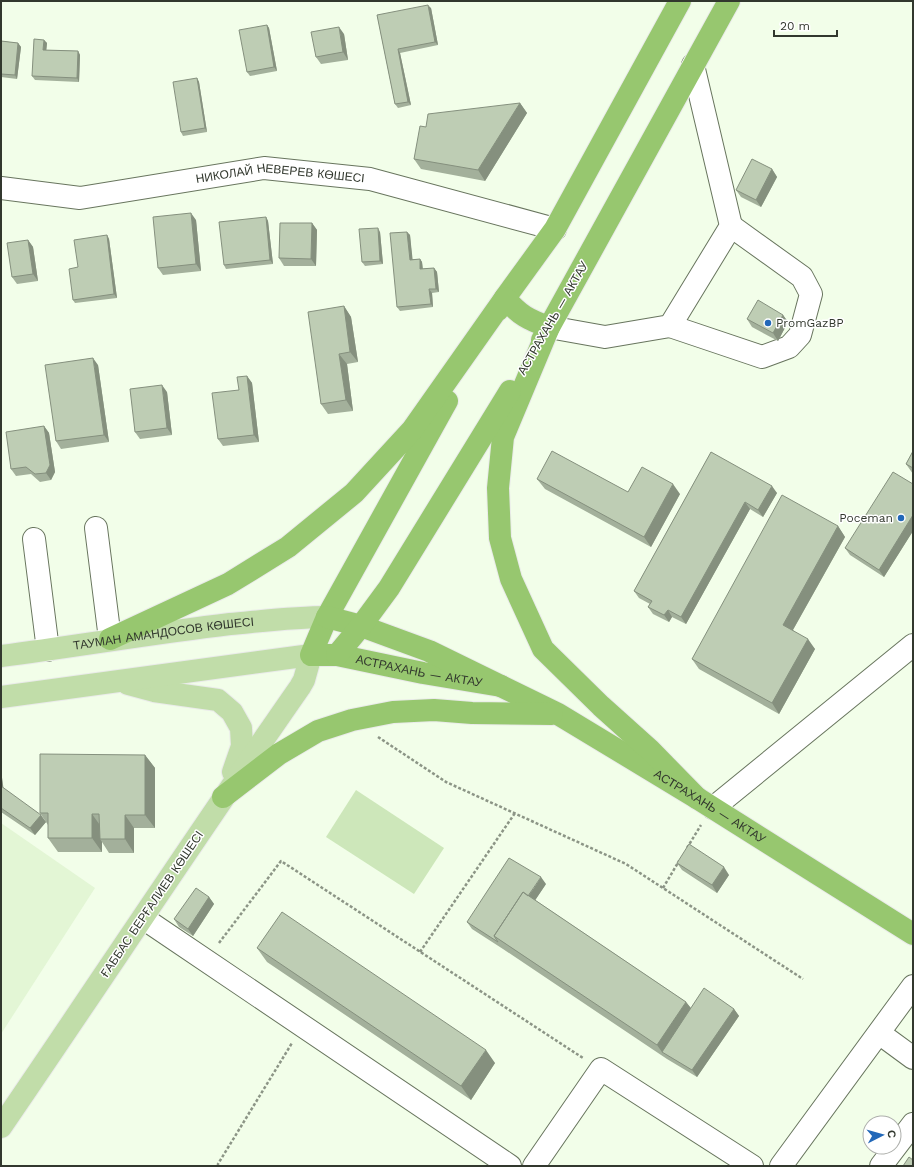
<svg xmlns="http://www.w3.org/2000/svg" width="914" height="1167" font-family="'Work Sans',sans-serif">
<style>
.built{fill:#e3f6d5}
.green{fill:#cde7ba}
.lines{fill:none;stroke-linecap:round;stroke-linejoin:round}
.minor-casing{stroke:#68755e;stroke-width:24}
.major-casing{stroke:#eaebea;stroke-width:24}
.highway-casing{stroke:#eaebea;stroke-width:24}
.path{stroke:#8c9586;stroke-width:2.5;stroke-dasharray:3 2;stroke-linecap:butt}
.minor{stroke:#fff;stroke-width:22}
.major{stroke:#c1dda9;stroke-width:22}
.highway{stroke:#97c76f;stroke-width:22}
.wall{fill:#a3b09b}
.shaded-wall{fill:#85907e}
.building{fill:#becdb4;stroke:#85907e}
.poi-dot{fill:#2268b9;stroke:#fff;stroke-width:1.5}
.labels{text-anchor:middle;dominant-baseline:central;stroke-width:3;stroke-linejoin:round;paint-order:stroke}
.street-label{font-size:12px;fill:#32382e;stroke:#fff}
.poi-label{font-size:12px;fill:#32382e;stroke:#fff;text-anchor:start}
</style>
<rect width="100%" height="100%" fill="#f2fee9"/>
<!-- built -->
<path class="built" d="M1 823 95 888 1 1034Z"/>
<!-- green -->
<path class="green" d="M356 790 444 848 414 894 326 837Z"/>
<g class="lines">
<defs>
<g id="minor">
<path id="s1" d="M1 188 80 198 264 168 370 179 555 229"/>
<path d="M670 326 762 357 789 347 800 335 811 294 802 277 731 226"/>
<path d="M549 327 605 337 670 326 731 226 693 65"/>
<path d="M96 528 110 639"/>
<path d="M34 539 48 650"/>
<path d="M713 808 913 645"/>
<path d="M143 918 510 1166"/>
<path d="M879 1033 913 1058"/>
<path d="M534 1166 601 1069 752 1166"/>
<path d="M781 1166 913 986"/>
<path d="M881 1166 913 1124"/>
</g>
<g id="major">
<path id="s2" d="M1 656C78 646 153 633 230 624 263 621 295 617 327 617"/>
<path d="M128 684 154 691 218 700 232 712 241 728 242 746 233 772"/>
<path d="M1 697 311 655 304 680 300 687C198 833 101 981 1 1127"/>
</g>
<g id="highway">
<path d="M498 310 505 298 555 229 680 1"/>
<path d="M542 340 729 1"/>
<path id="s3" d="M447 401 327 617 311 655H337L423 673 501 686"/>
<path id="s4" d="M327 617 361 626 429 651 558 714 697 798 913 934"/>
<path d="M110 639 228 584 288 547 354 493 412 430 505 298C519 315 529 320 549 327L503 437 498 488 500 538 511 579 543 649 601 706 650 750 697 798"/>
<path d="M337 655 361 626 389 588 510 391"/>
<path d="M223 797 279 754 318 731 352 720 393 712 434 710 472 713 552 714"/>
</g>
</defs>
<!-- minor casing -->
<use href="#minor" class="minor-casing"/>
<!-- major casing -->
<use href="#major" class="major-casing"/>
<!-- highway casing -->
<use href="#highway" class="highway-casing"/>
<!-- path -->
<path class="path" d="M378 737 446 782 626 864 803 979
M687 848 701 825
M663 888 679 861
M219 943 281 861 583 1058
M420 952 515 813
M218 1166V1164L292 1043"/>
<!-- minor -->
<use href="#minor" class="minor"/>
<!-- major -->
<use href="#major" class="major"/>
<!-- highway -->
<use href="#highway" class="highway"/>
</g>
<!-- wall -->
<path class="wall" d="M431 8 438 45 400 53 411 105 398 108 395 104 377 15Z
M267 25 269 28 277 71 250 76 247 72Z
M344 34 348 60 321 64 316 57Z
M44 40 47 43 46 50 78 51 80 55 79 82 35 80 32 76Z
M1 41 18 43 21 47 17 79 1 77Z
M197 78 199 82 207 132 183 136 181 132Z
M520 103 527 113 485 181 421 169 414 159 426 127Z
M772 169 777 177 761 207 741 197 736 190Z
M266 217 268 221 273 264 226 269 224 265Z
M196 220 201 271 163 275 158 268Z
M312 223 317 230 316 266H284L279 258Z
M380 232 383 264 365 266 362 262Z
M407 232 410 235 412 259H420L422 262 423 269 434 268 437 272 439 292 432 293 433 307 400 311 397 307Z
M107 235 109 239 117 298 75 303 73 300 78 267Z
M28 240 33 247 38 281 17 284 12 277Z
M344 306 351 317 358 362 347 364 353 411 328 414 321 404Z
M783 315 788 322 778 341 752 327 747 319Z
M98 365 109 442 61 449 56 441Z
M247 376 252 383 259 442 223 446 218 439 239 390Z
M167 392 172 435 140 439 135 432Z
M44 426 49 433 55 472 51 480 40 482 31 474 16 476 11 469Z
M913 451V474L906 464Z
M711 452 777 493 763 517 750 509 686 624 672 617 669 622 653 614 648 607 650 604 639 598 634 591Z
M537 479 628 492 680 494 651 547 545 489Z
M913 484V531L884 577 850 555 845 548Z
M838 526 845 537 793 630 815 649 779 714 699 669 692 659Z
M145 755 155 768V828H134V853H109L102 842V852H58L48 838V825L40 813Z
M1 770 3 788 46 822 35 835 1 812Z
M677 863 729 875 717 893 682 870Z
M546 884 535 900 686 1002 691 1008 734 1009 739 1016 697 1077 667 1059 503 949 472 929 467 922Z
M209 897 214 904 193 936 179 927 174 919Z
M257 948 495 1063 471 1100 267 962Z"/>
<!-- shaded-wall -->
<path class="shaded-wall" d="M428 5 431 8 438 45 435 42Z
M267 25 269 28 277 71 274 67Z
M339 27 344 34 348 60 343 52Z
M44 40 47 43 46 54 43 50Z
M18 43 21 47 17 79 15 75Z
M398 49 400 53 411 105 408 102Z
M78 51 80 55 79 82 77 78Z
M197 78 199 82 207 132 205 128Z
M520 103 527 113 485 181 478 170Z
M772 169 777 177 761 207 756 200Z
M191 213 196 220 201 271 196 264Z
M266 217 268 221 273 264 270 260Z
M312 223 317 230 316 266 311 259Z
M378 228 380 232 383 264 380 261Z
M407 232 410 235 413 263 410 260Z
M107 235 109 239 117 298 114 294Z
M28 240 33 247 38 281 33 274Z
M420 259 422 262 423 273 420 269Z
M434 268 437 272 439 292 436 289Z
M429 289 432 293 433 307 431 304Z
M344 306 351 317 358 362 350 352Z
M783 315 788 322 778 341 773 333Z
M339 354 347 364 353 411 346 400Z
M93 358 98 365 109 442 104 435Z
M247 376 252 383 259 442 254 435Z
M162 385 167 392 172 435 167 428Z
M44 426 49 433 55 472 51 480 46 473Z
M673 484 680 494 651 547 644 537Z
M772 486 777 493 763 517 758 510Z
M745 502 750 509 686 624 681 617Z
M913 515V531L884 577 879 570Z
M838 526 845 537 790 635 783 625Z
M668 610 672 617 669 622 664 615Z
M808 639 815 649 779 714 772 703Z
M145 755 155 768V828L145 815Z
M1 770 4 792 1 788Z
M92 814 102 828 100 839 102 842V852L92 838Z
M41 815 46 822 35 835 30 828Z
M125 815 134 828V853L125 839Z
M724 867 729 875 717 893 712 885Z
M541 877 546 884 506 944 500 940Z
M209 897 214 904 193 936 188 929Z
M686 1002 696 1015 662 1052 657 1045Z
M734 1009 739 1016 697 1077 692 1070Z
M486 1050 495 1063 471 1100 461 1086Z"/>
<!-- building -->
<path class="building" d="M428 5 435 42 398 49 408 102 395 104 377 15Z
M267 25 274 67 247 72 239 30Z
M339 27 343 52 316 57 311 32Z
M34 39 44 40 43 50 78 51 77 78 32 76Z
M1 41 18 43 15 75 1 74Z
M197 78 205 128 181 132 173 82Z
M520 103 478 170 414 159 420 126 426 127 428 114Z
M752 159 772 169 756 200 736 190Z
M191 213 196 264 158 268 153 217Z
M266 217 270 260 224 265 219 222Z
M280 223H312L311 259 279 258Z
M378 228 380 261 362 262 359 229Z
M407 232 410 260 420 259V269L434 268 436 289H429L431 304 397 307 390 233Z
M107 235 114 294 73 300 69 269 78 267 74 240Z
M28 240 33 274 12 277 7 243Z
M758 300 783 315 773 333 747 319Z
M344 306 350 352 339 354 346 400 321 404 308 312Z
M93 358 104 435 56 441 45 365Z
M247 376 254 435 218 439 212 393 239 390 237 377Z
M162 385 167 428 135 432 130 389Z
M44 426 50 465 46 473 35 474 26 467 11 469 6 432Z
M552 451 628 492 642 467 673 484 644 537 537 479Z
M913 451V468L906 464Z
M711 452 772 486 758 510 745 502 681 617 668 610 664 615 648 607 652 601 634 591Z
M893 472 913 484V515L879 570 845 548Z
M782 495 838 526 783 625 808 639 772 703 692 659Z
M40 754 145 755V815H125V839H100L99 814H92V838H48V813H40Z
M1 786 41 815 30 828 1 808Z
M689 844 724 867 712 885 677 863Z
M509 858 541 877 528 896 523 892 494 936 498 942 467 922Z
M196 888 209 897 188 929 174 919Z
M523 892 686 1002 657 1045 494 936Z
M282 912 486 1050 461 1086 257 948Z
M704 988 734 1009 692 1070 662 1052Z
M909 1157 913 1160V1166H903Z"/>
<!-- markers -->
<g class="poi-dot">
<circle cx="768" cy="323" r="4"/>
<circle cx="901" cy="518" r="4"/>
</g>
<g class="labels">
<!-- street labels -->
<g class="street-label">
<text stroke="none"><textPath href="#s1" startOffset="282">НИКОЛАЙ НЕВЕРЕВ КӨШЕСІ</textPath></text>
<text transform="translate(553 318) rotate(-60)">АСТРАХАНЬ — АКТАУ</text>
<text stroke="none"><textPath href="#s2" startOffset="164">ТАУМАН АМАНДОСОВ КӨШЕСІ</textPath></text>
<text stroke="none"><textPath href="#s3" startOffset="398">АСТРАХАНЬ — АКТАУ</textPath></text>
<text stroke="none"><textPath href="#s4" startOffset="429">АСТРАХАНЬ — АКТАУ</textPath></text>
<text transform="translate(152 904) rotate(-56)">ҒАББАС БЕРҒАЛИЕВ КӨШЕСІ</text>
</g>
<!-- poi labels -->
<g class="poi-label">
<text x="776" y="323">PromGazBP</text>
<text x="893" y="518" text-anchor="end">Poceman</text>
</g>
</g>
<!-- border -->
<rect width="914" height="1167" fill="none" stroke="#32382e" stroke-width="4"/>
<!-- north arrow -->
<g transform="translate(882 1135) rotate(84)"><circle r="19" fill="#ffffff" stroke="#adafab"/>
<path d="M0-3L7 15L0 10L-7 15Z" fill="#2268b9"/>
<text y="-6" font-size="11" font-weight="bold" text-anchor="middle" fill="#32382e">С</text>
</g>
<!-- scale -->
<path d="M774 30v6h63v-6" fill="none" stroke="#32382e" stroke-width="2"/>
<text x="780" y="30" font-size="12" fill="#32382e" stroke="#ffffff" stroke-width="3" paint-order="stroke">20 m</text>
</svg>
